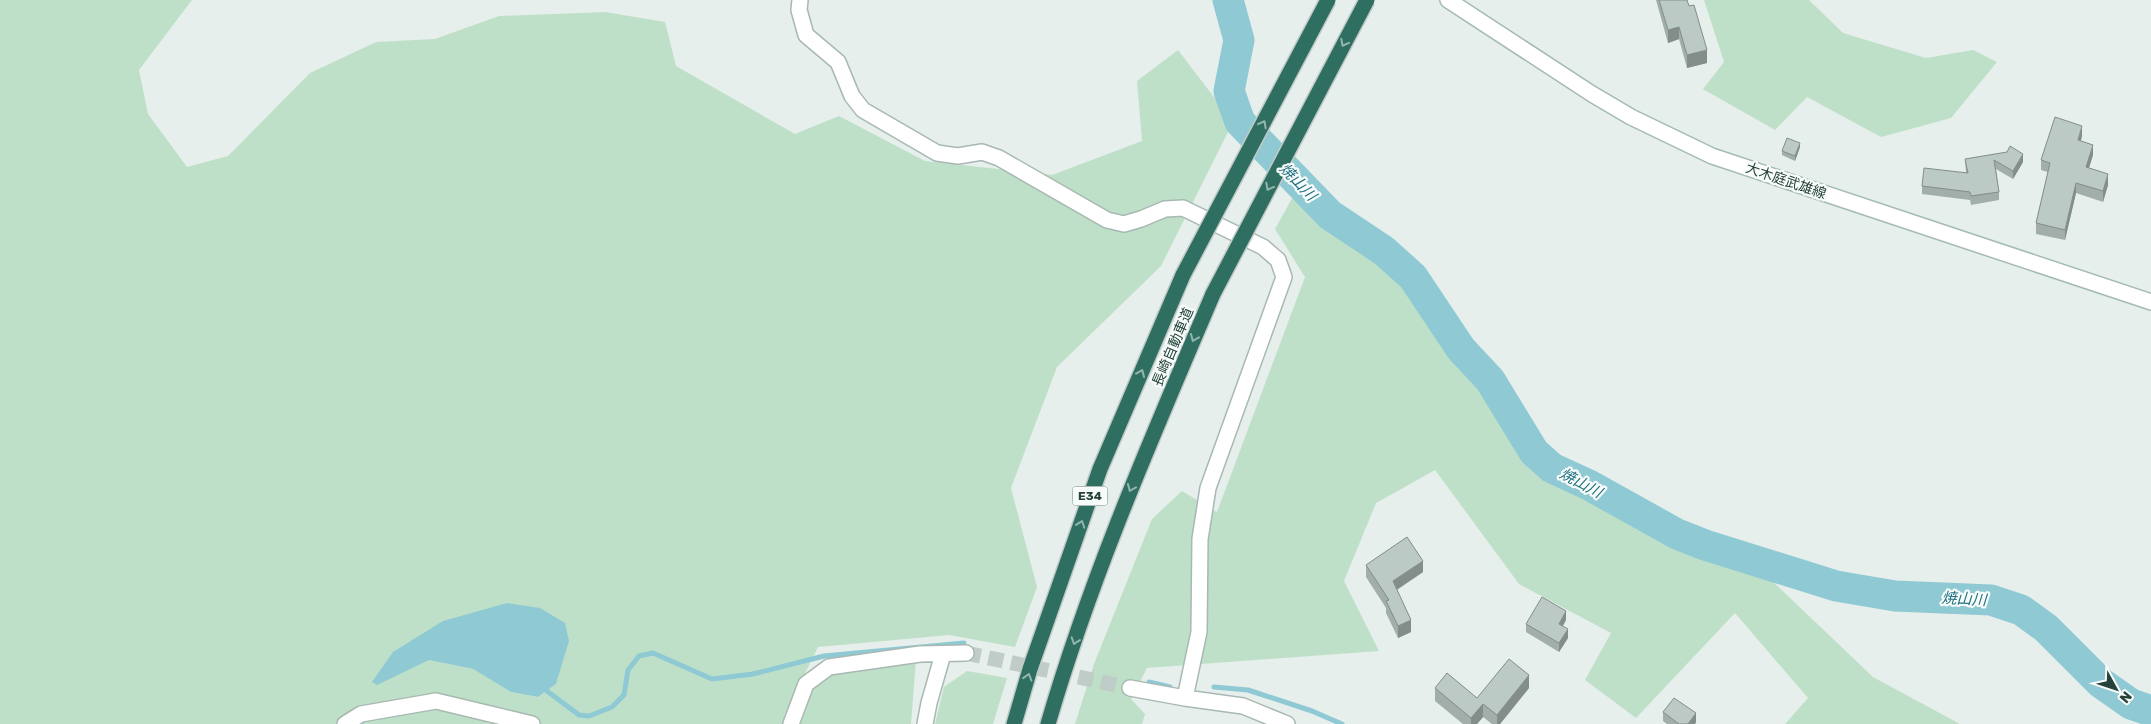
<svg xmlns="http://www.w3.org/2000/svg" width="2151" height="724" font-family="Rubik,'Noto Sans JP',sans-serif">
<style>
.green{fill:#bfe0c8;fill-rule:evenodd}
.water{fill:#8ec9d4}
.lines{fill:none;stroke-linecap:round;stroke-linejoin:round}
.stream{stroke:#8ec9d4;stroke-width:5}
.river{stroke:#8ec9d4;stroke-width:31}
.street-tunnel{stroke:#bfccc8;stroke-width:15;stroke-dasharray:15 8;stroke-linecap:butt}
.street-casing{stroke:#a8b8b2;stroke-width:18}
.secondary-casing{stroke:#a4bbb3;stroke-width:18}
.highway-casing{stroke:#c2cac8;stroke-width:18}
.street{stroke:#fff;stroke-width:15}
.secondary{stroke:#fff;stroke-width:15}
.highway{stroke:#2f6f62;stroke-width:15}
.highway-bridge-casing{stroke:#c2cac8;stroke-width:18;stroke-linecap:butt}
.highway-bridge{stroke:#2f6f62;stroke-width:15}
.wall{fill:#a1aea9}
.shaded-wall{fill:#838d89}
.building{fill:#bbcac4;stroke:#838d89}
.oneway{stroke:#93b5ae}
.labels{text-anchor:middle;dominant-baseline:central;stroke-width:4.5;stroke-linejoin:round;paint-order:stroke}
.shield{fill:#f7fbf9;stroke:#637a73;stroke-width:1}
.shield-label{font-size:12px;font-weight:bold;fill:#24423a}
.street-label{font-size:14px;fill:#24423a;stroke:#f7fbf9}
.water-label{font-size:15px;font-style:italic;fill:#1c6f80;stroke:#f7fbf9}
</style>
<rect width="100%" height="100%" fill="#e6efeb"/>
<!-- green -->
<path class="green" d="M0 0H192L139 70 148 114 187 167 228 156 310 73 376 42 435 39 499 16 605 12 665 22 676 66 795 134 839 116 925 161 1052 175 1142 141 1137 81 1178 50 1233 122 1161 266 1057 367 1011 488 1037 587 1015 647 949 635 818 647 784 716 786 724H0ZM568 641 556 684 538 697 511 692 473 669 429 660Z
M1704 0H1809L1843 33 1926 58 1973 50 1997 62 1951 118 1881 137 1807 97 1775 130 1703 89 1724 62Z
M1294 195 1389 264 1529 461 1697 554 1769 578 1873 677 1960 724H1785L1808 698 1735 613 1636 718 1585 680 1611 633 1519 584 1435 470 1376 503 1344 581 1379 651 1147 668 1131 699 1145 714 1142 724H1075L1094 664 1152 519 1182 491 1217 512 1305 277 1275 229Z
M916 660 911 724H798L811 688 831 674Z
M967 671 1007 678 993 724H935L944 687Z"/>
<!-- water -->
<path class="water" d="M507 603 540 608 565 623 569 641 556 684 538 697 511 692 473 669 429 660 377 685 372 682 393 652 443 621Z"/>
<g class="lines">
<!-- stream -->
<path class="stream" d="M1149 682 1170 687
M1214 687 1248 690 1312 711 1342 724
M547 691 579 715 589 716 612 707 624 695 628 670 639 656 653 653 712 679 753 674 824 656 964 643"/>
<!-- river -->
<path class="river" d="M1228 0 1239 40 1229 91 1240 122 1330 215 1384 251 1413 277 1461 349 1490 380 1534 452 1552 468 1589 485 1677 534 1705 545 1836 586 1895 596 1991 600 2021 610 2046 628 2101 683 2131 704 2151 711"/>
<!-- street-tunnel -->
<path class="street-tunnel" d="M966 653 1130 688"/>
<defs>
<path id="street" d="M800 0 799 10 806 35 838 62 852 96 863 110 937 153 958 156 982 152 999 158 1107 220 1124 224 1141 219 1165 209 1183 208 1263 247 1278 260 1284 277 1208 488 1200 539 1199 632 1185 698
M1130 688 1185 698 1243 706 1287 724
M345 724 361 714 436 701 532 724
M791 724 806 684 829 667 920 654 966 653
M925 724 929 703 943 654"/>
<path id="secondary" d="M1448 0 1592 94 1631 117 1712 156 2151 302"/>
<path id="highway" d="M1014 724 1030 669 1100 469 1183 275
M1048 724C1091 576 1153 435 1213 294"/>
</defs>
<!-- street casing -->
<use href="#street" class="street-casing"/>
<!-- secondary casing -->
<use href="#secondary" class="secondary-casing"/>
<!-- highway casing -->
<use href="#highway" class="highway-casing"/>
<!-- street -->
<use href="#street" class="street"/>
<!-- secondary -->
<use href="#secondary" class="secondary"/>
<!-- highway -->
<use href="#highway" class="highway"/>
<defs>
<path id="highway-bridge" d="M1183 275 1328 0
M1213 294 1367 0"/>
</defs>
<!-- highway-bridge casing -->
<use href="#highway-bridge" class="highway-bridge-casing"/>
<!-- highway-bridge -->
<use href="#highway-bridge" class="highway-bridge"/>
</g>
<!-- wall -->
<path class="wall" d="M1656 0H1687L1707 63 1687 68 1679 39 1668 43Z
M2082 136 2081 141 2093 155 2089 168 2108 185 2103 202 2076 193 2065 240 2036 234V223L2048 172 2041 170V160Z
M1800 147 1795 161 1782 155V151Z
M1965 159 2023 162 2013 179 1996 169 1999 192V200L1971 205 1970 200 1922 194V186L1966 173Z
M1366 565 1423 572 1397 590 1411 632 1398 638 1386 613V608L1366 577Z
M1566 620 1563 626 1568 638 1559 652 1526 632V624Z
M1435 688 1477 698 1529 688 1500 724H1492L1483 717 1477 724H1463L1435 701Z
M1663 712 1696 722 1695 724H1667L1663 721Z"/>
<!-- shaded-wall -->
<path class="shaded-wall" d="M1679 27V39L1668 43V30Z
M1707 50V63L1687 68V55Z
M2082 126V136L2078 150V140Z
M1800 143V147L1795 161V156Z
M2093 145V155L2086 177V167Z
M2023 154V162L2013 179V171Z
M2108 174V185L2103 202V191Z
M2076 183V193L2065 240V230Z
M1423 561V572L1393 592V581Z
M1566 611V620L1559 632V624Z
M1411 620V632L1398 638V626Z
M1568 629V638L1559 652V643Z
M1529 675V688L1500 724H1497V715Z
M1483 704V717L1477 724H1471V718Z
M1696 713V722L1695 724H1688Z"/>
<!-- building -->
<path class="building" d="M1659 0H1687L1689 6 1694 5 1707 50 1687 55 1679 27 1668 30Z
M2055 117 2082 126 2078 140 2093 145 2086 167 2108 174 2103 191 2076 183 2065 230 2036 223 2050 163 2041 160Z
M1787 138 1800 143 1795 156 1782 151Z
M2010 146 2023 154 2013 171 1994 160 1999 192 1971 196 1970 192 1922 186 1924 168 1968 173 1965 159 2007 152Z
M1407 537 1423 561 1393 581 1411 620 1398 626 1386 601 1389 600 1366 565Z
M1542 597 1566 611 1559 624 1568 629 1559 643 1526 624Z
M1509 659 1529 675 1497 715 1483 704 1471 718 1435 688 1447 673 1477 698Z
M1674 698 1696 713 1688 724H1679L1663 712Z"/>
<!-- one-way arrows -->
<defs><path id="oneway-chevron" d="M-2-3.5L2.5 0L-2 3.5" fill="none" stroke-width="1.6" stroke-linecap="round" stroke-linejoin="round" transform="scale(1.25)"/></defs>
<g class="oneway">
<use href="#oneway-chevron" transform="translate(1344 43) rotate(118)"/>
<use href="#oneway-chevron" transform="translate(1263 124) rotate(-62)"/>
<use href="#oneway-chevron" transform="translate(1269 187) rotate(118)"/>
<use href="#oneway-chevron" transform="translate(1194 338) rotate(113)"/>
<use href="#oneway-chevron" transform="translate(1141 373) rotate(-67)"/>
<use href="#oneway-chevron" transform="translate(1131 488) rotate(113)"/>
<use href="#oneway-chevron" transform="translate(1081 524) rotate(-71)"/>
<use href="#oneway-chevron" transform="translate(1075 641) rotate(109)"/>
<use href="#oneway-chevron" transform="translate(1028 677) rotate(-73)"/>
</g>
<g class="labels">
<!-- shield labels -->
<rect class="shield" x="1072.5" y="486.5" width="35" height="19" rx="4"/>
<g class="shield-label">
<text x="1090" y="496">E34</text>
</g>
<!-- street labels -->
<g class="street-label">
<text transform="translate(1786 181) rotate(19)">大木庭武雄線</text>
<text transform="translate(1173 347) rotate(-67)">長崎自動車道</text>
</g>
<!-- water labels -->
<g class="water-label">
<text transform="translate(1298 182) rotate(46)">焼山川</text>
<text transform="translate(1581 483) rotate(28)">焼山川</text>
<text transform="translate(1964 599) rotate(3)">焼山川</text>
</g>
</g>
<!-- north arrow -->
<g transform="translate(2116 689) rotate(130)" stroke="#f7fbf9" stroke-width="4" paint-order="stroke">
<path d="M0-4L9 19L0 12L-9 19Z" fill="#24423a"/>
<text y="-8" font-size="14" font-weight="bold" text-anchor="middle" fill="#24423a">N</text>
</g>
</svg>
